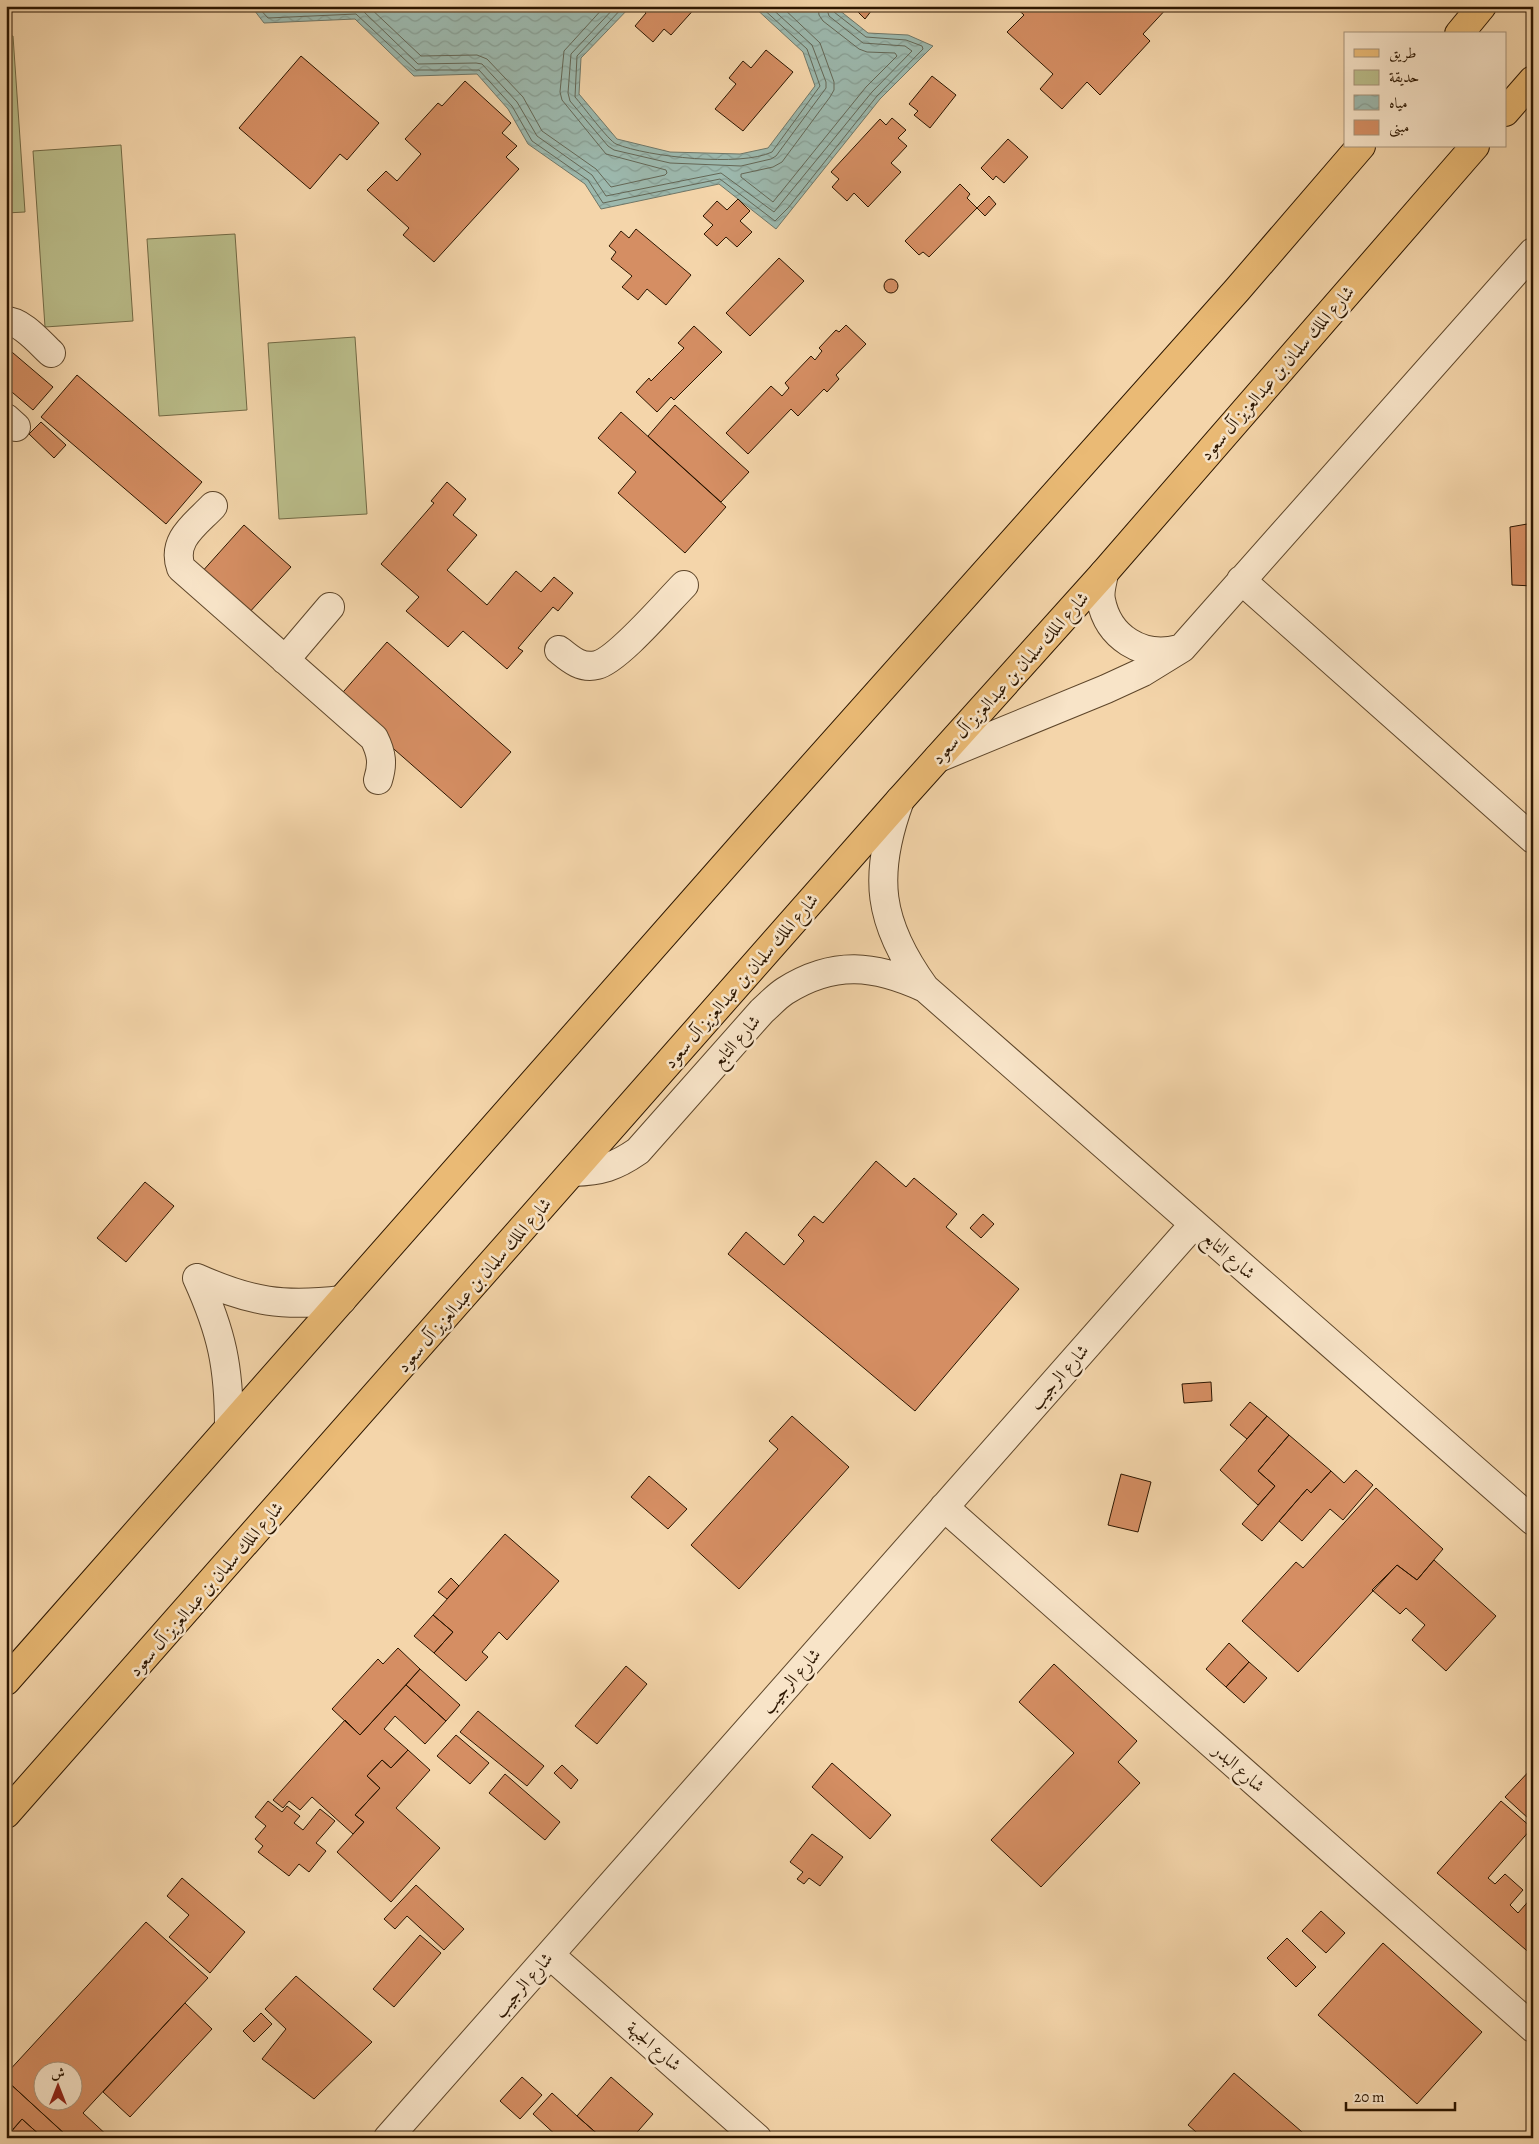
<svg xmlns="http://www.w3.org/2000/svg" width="1539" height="2144" font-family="Alegreya,Amiri,serif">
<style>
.green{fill:#babd8a;stroke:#736a45}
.water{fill:url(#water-waves);stroke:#6f7768}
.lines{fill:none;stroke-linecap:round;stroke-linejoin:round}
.shore{stroke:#646756;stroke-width:1}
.building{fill:#d58e63;stroke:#2c1600;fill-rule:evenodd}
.minor-casing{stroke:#5e462a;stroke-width:30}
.major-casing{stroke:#2c1600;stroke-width:30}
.minor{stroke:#f8e4c8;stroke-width:28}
.major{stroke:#eaba75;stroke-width:28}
.labels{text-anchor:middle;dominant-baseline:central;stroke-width:5;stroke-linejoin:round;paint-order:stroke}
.street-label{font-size:18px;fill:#2c1600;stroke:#f8e4c8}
</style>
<defs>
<pattern id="water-waves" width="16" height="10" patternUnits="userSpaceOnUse" patternTransform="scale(1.25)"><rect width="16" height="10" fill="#9cb8ad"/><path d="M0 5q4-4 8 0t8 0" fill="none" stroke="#879d93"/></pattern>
</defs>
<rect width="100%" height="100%" fill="#f4d5aa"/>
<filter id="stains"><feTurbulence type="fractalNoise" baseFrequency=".004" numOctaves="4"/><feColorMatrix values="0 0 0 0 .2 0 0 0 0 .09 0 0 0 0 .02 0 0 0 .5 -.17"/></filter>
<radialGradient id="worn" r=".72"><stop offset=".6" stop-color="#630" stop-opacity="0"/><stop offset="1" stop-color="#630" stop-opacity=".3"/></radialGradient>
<!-- green -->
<path class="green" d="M6 36H13L25 212 6 213Z
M121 145 133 321 45 327 33 151Z
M235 234 247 410 159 416 147 239Z
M355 337 367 514 279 519 268 343Z"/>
<!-- water -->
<path class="water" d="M251 6H631L581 58 579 94 617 139 670 152 740 154 768 148 815 86 803 52 753 6H834L868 33 908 35 933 46 880 99 776 229 719 184 601 209 585 184 528 144 508 109 477 74 414 76 355 19 264 23Z"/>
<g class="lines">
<!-- shore -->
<path class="shore" d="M257 6 268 18 356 14 416 70H479L512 106 532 141 588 180 603 203 720 179 775 221 788 208 877 96 923 49 922 46 906 40 866 37 834 12 832 6
M265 6 271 11 357 8 363 11 418 64 476 63 482 64 517 102 537 136 592 175 606 196 721 173 774 212 872 92 912 51 905 46 863 43 829 16 826 6
M368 6 421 56 477 55 487 59 523 97 542 131 596 169 611 187 665 175 667 173 666 170 606 154 562 100 560 92 564 51 605 6
M616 6 571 54 568 93 570 101 608 146 614 150 670 163 741 166 771 159 776 156 826 88V82L812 45 769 6
M624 6 577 56 575 97C583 106 608 140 616 144 648 157 741 167 772 152L820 86 807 49 760 6
M781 6 820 43 834 82V90L830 97 782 162 773 167 741 174V177L773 202 866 87 897 56 895 53 867 52 859 49 823 21 819 15 818 6"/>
</g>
<!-- building -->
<path class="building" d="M134 6H237V11L134 8Z
M697 6 671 35 664 29 653 42 635 26 646 13 639 6Z
M852 6H875L865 19Z
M1014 6H1169L1143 34 1150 41 1100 95 1087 82 1062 109 1040 89 1053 74 1007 32 1024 15Z
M766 50 793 72 743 131 715 109 736 84 729 78 743 61 751 68Z
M301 56 379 123 347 160 340 154 310 189 239 128Z
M932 76 956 95 930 128 914 115 918 111 909 104Z
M465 81 511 123 502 133 517 146 506 157 519 169 434 262 403 235 409 228 367 190 386 171 397 181 421 154 405 139 438 103 442 106Z
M892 118 906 130 898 138 907 146 891 163 901 172 868 207 854 193 847 201 832 187 839 179 831 172 880 119 886 125Z
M1008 139 1028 157 1004 183 996 176 993 180 981 168Z
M960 184 970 194 967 198 977 208 929 257 923 252 919 255 905 241Z
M989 196 996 204 985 216 977 208Z
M738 199 750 211 740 221 752 232 737 247 726 237 717 246 704 234 713 225 703 216 717 201 727 210Z
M636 229 691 275 666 305 647 289 638 300 622 287 632 276 611 259 616 252 609 246 621 231 629 238Z
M779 258 804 281 750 336 726 313Z
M884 286a7 7 0 1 1 14 0a7 7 0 1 1-14 0Z
M846 325 866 344 836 375 839 379 827 392 824 389 798 416 791 409 748 454 726 433 771 386 782 396 789 388 785 383 811 356 815 360 822 351 819 348 836 330 839 332Z
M694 326 722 352 674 400 671 397 657 412 636 392 649 378 651 381 684 348 678 343Z
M6 347 53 387 33 410 6 387Z
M77 375 202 482 166 524 41 417Z
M675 405 749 472 721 502 648 436Z
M621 412 726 507 685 553 618 493 636 472 598 438Z
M41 422 66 445 54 458 29 434Z
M447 482 466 499 453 515 477 535 447 570 487 605 516 571 541 592 554 577 573 593 558 611 553 607 518 648 523 651 507 669 463 631 448 647 406 611 419 597 381 564 434 503 431 501Z
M1533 523V586L1512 585 1510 527Z
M244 525 291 567 247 615 200 574Z
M387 642 511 752 461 808 337 699Z
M876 1161 906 1187 914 1178 957 1214 946 1227 1019 1289 915 1411 728 1254 746 1232 784 1265 804 1241 798 1235 814 1216 823 1223Z
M145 1182 174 1206 126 1262 97 1238Z
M983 1214 994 1224 981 1238 970 1228Z
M1211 1382 1212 1401 1184 1403 1182 1384Z
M1250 1402 1267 1416 1247 1439 1230 1425Z
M792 1416 849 1467 739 1589 691 1545 778 1449 769 1441Z
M1267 1416 1289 1435 1258 1471 1275 1486 1258 1505 1220 1470Z
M1289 1435 1331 1471 1311 1493 1307 1489 1262 1541 1242 1524 1275 1486 1258 1471Z
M1356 1470 1373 1485 1343 1520 1330 1509 1302 1541 1279 1521 1307 1489 1311 1493 1331 1471 1344 1483Z
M1121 1474 1151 1482 1138 1532 1108 1525Z
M649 1476 687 1509 668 1529 631 1497Z
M1376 1488 1443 1549 1417 1580 1397 1565 1298 1672 1242 1621 1296 1562 1303 1568Z
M505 1534 559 1581 507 1640 499 1632 482 1652 488 1657 466 1681 434 1653 453 1632 433 1615Z
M1434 1560 1496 1616 1446 1671 1412 1640 1425 1625 1406 1608 1400 1614 1372 1590 1397 1565 1417 1580Z
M451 1578 459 1586 447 1599 438 1592Z
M433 1615 453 1632 434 1653 414 1636Z
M1229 1643 1249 1662 1226 1687 1206 1669Z
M398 1648 420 1669 360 1735 332 1709 378 1659 383 1664Z
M1249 1662 1267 1678 1244 1703 1226 1687Z
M1054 1664 1137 1741 1118 1762 1140 1783 1041 1887 991 1840 1074 1753 1019 1702Z
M626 1666 647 1684 597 1744 575 1726Z
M420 1669 460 1705 446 1721 406 1685Z
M406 1685 446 1721 425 1744 395 1716 384 1729 408 1750 391 1768 382 1760 367 1776 380 1788 355 1815 364 1822 353 1834 312 1797 300 1810 289 1801 283 1808 273 1800 345 1720 360 1735Z
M478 1711 544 1766 527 1786 460 1732Z
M456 1735 489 1763 470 1784 437 1756Z
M408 1750 430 1770 396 1808 440 1848 391 1902 337 1852 364 1822 355 1815 380 1788 367 1776 382 1760 391 1768Z
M832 1763 891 1815 870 1839 812 1787Z
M562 1765 578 1780 571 1789 554 1773Z
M1533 1767V1814L1529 1819 1505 1797Z
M505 1774 560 1822 545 1840 489 1793Z
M268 1801 282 1812 287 1806 300 1816 294 1823 303 1830 320 1809 335 1821 316 1843 326 1851 309 1872 299 1864 289 1876 258 1852 263 1846 255 1839 266 1826 255 1817Z
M1501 1801 1532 1828 1488 1878 1495 1884 1505 1874 1523 1890 1510 1905 1518 1913 1533 1896V1956L1437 1873Z
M812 1834 843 1857 820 1886 809 1878 804 1884 797 1879 803 1872 790 1862Z
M182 1878 245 1932 210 1973 169 1937 189 1915 167 1896Z
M416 1885 464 1929 444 1950 407 1916 395 1929 384 1919Z
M1321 1911 1345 1933 1326 1953 1302 1931Z
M146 1922 208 1978 83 2113 110 2138H69L6 2080V2074ZM42 2072H72V2102H42Z
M420 1935 441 1953 394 2007 373 1989Z
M1287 1938 1316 1967 1296 1987 1267 1958Z
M1383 1943 1482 2032 1417 2104 1318 2015Z
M296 1976 372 2042 314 2099 262 2059 286 2029 265 2009Z
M185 2003 212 2029 130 2117 103 2092Z
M261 2013 272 2024 254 2042 243 2031Z
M1234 2073 1309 2138H1203L1188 2125Z
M522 2077 542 2095 520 2119 500 2101Z
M611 2077 653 2114 632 2138H602L577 2116Z
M6 2080 65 2134 62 2138H43L22 2119 6 2137Z
M552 2093 577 2116 602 2138H559L533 2114Z
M22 2119 43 2138H6Z"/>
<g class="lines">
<defs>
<path id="minor" d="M6 321C22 321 40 343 51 353
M6 418 16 427
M213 506C195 525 171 540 181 568L374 738C382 754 383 764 378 780
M1104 573C1103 581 1099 591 1101 600 1108 637 1142 659 1179 649
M1241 580 1533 839
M559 650C570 659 581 669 597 665 618 660 667 602 684 585
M285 660 330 607
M938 758 1106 689 1143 672 1182 648 1533 252
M900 800C872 876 878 923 925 988L1533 1521
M573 1172C601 1171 615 1167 638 1151L762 1011C770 1004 777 996 785 991 834 960 875 965 925 988
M197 1278C222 1333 229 1367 229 1427
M197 1278C251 1302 283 1307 342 1300
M944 1507 1533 2028
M550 1955 757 2138
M388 2138 1194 1224"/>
<path id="major" d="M1459 34 1482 6
M1505 112 1533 80
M6 1681 762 823 1237 290 1361 146
M6 1814 900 800 1104 573 1475 146"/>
</defs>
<!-- minor casing -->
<use href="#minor" class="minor-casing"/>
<!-- major casing -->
<use href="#major" class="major-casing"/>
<!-- minor -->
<use href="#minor" class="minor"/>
<!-- major -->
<use href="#major" class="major"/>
</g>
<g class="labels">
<!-- street labels -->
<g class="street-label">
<text transform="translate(1277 373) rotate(-49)">شارع الملك سلمان بن عبدالعزيز آل سعود</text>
<text transform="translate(1010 678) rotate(-48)">شارع الملك سلمان بن عبدالعزيز آل سعود</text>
<text transform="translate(741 981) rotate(-49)">شارع الملك سلمان بن عبدالعزيز آل سعود</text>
<text transform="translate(736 1041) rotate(-48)">شارع التابع</text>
<text transform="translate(1229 1255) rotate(41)">شارع التابع</text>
<text transform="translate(474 1285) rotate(-49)">شارع الملك سلمان بن عبدالعزيز آل سعود</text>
<text transform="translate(1059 1377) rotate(-49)">شارع الرجيب</text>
<text transform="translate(206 1589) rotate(-49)">شارع الملك سلمان بن عبدالعزيز آل سعود</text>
<text transform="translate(791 1681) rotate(-49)">شارع الرجيب</text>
<text transform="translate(1239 1768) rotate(42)">شارع البدر</text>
<text transform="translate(523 1985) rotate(-49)">شارع الرجيب</text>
<text transform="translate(654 2046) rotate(41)">شارع الجبهة</text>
</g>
</g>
<!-- margin -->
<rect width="1539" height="2144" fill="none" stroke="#f4d5aa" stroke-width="25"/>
<rect x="8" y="8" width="1524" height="2129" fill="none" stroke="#2c1600" stroke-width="2.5"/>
<rect x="12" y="12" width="1514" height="2119" fill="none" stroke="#2c1600"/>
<!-- legend -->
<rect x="1344" y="32" width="162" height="115" fill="#f8e4c8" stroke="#a69278"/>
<rect x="1354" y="49" width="25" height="8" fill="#eaba75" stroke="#a69278"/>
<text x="1389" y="58" font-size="15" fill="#2c1600">طريق</text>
<rect x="1354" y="70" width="25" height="15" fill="#babd8a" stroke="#a69278"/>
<text x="1389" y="82" font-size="15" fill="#2c1600">حديقة</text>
<rect x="1354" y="95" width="25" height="15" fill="url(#water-waves)" stroke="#a69278"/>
<text x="1389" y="108" font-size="15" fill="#2c1600">مياه</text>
<rect x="1354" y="120" width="25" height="15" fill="#d58e63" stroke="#a69278"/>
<text x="1389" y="132" font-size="15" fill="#2c1600">مبنى</text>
<!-- north arrow -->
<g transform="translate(58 2086)"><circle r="24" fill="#f8e4c8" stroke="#a69278"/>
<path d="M0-4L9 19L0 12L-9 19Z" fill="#8f2418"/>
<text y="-8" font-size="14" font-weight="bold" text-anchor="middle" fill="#2c1600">ش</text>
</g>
<!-- scale -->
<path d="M1346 2102v8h109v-8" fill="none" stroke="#2c1600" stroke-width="2.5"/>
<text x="1354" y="2102" font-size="15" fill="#2c1600" stroke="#f8e4c8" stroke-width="4" paint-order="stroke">20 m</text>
<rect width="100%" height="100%" filter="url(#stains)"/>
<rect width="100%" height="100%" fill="url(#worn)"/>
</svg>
